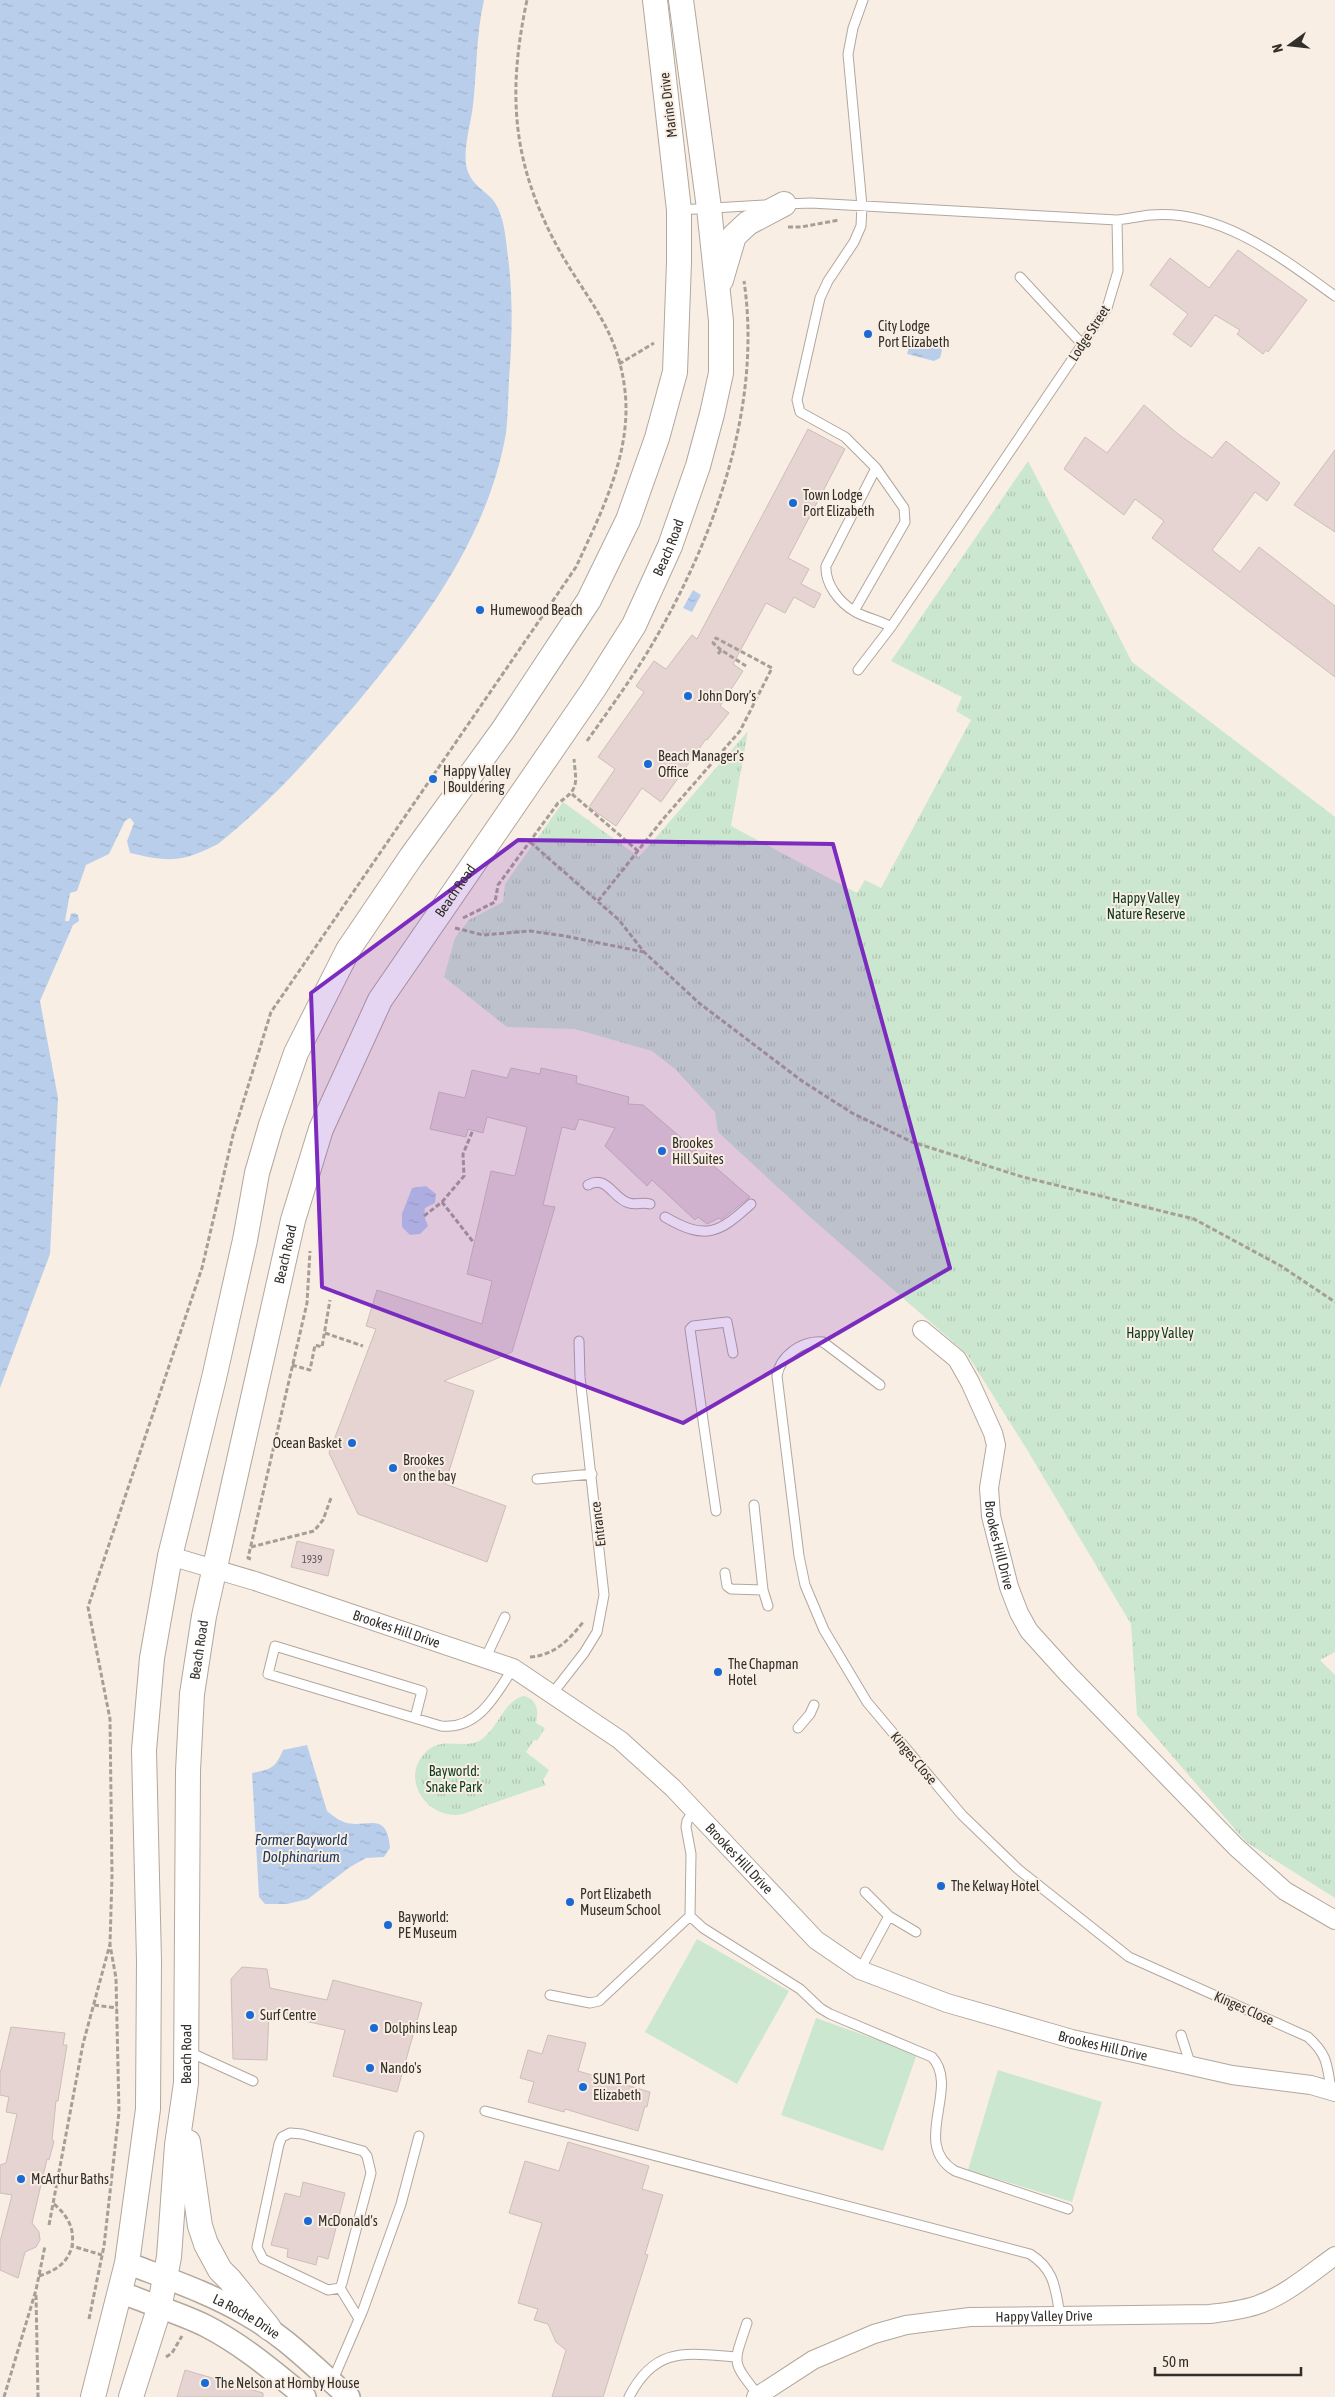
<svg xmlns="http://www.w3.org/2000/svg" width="1335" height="2397" font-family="'Asap Condensed',sans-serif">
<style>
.park{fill:url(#park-tufts)}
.pitch{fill:#cce7d0}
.water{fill:url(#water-ripples)}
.building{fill:#e5d4d2;stroke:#cebdbb}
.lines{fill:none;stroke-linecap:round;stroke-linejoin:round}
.service-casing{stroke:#b2a79d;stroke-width:11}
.minor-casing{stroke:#b2a79d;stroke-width:20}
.tertiary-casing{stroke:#b2a79d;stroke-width:24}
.secondary-casing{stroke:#b2a79d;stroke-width:26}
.path{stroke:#a79f97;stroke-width:3;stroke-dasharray:5 2.5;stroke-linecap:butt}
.service{stroke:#fff;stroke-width:9}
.minor{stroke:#fff;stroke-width:18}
.tertiary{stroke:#fff;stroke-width:21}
.secondary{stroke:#fff;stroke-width:24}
.marked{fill:#7b2cbf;fill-opacity:0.2;stroke:#7b2cbf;stroke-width:4;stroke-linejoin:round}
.poi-dot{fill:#196ad4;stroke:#f9eee3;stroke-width:2}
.labels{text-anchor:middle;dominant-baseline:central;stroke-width:4;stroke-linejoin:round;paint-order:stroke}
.number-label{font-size:11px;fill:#605855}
.street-label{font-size:14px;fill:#332f2b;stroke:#f9eee3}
.poi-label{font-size:14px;fill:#332f2b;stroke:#f9eee3;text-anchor:start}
.park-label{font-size:14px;fill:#0a3b1b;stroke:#f9eee3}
.water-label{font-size:15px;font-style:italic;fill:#1c3a60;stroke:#f9eee3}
</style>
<defs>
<pattern id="park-tufts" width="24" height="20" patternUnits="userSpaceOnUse" patternTransform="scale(1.25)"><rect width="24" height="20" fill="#cce7d0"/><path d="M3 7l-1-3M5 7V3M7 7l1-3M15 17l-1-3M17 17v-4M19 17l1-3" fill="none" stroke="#b0c6b3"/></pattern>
<pattern id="water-ripples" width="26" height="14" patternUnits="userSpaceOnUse" patternTransform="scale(1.25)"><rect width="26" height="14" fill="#b9ceeb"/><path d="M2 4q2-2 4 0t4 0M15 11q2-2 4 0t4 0" fill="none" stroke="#a0b1ca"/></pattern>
</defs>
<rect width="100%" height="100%" fill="#f9eee3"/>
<!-- park -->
<path class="park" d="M1028 461 1132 662 1335 817V1652L1320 1660 1335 1675V1898L1246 1842 1137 1715 1131 1624 1026 1448 967 1354 810 1217 718 1132 715 1112 675 1069 652 1051 575 1029 507 1027 444 977 455 938 469 920 503 902 505 884 563 802 639 857 748 731 731 826 857 893 865 880 881 888 971 720 956 711 962 697 891 661Z
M523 1696C537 1698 539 1711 536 1723L545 1728 537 1741 534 1740 526 1752 549 1770 543 1780 546 1785C525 1792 505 1799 484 1806 475 1809 465 1815 455 1815 437 1815 420 1801 416 1784 413 1771 417 1760 428 1750 445 1736 465 1751 482 1739 499 1727 503 1702 523 1696Z"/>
<!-- pitch -->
<path class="pitch" d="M697 1939 789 1991 737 2084 645 2032Z
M816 2018 917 2054 883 2151 781 2115Z
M998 2070 1102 2102 1072 2202 968 2170Z"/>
<!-- water -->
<path class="water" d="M0 0H484C476 35 477 70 473 105 471 125 461 153 468 172 473 185 484 190 493 200 506 217 506 245 509 265 513 304 512 341 509 380 508 398 508 416 506 433 488 538 422 625 356 704 314 753 269 804 218 844 181 863 169 862 130 853L127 841 134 823 130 818 125 821 109 854 86 865 77 891 70 893 65 921H69L71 914 75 913 78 915 79 921 73 925 40 1001 58 1098 50 1254 0 1388Z
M912 336 937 342 942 350 940 358 934 361 907 354Z
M693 590 701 595 692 612 683 608Z
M426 1186 436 1194 435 1203 425 1208 424 1216 428 1226 420 1234 410 1235 402 1227V1214L412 1188Z
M307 1745 327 1811C332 1815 338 1820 344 1822 365 1830 387 1808 390 1848L384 1857 366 1858 350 1867 308 1899 287 1904H265L259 1897 252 1773C271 1769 275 1769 283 1750Z"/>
<!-- building -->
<path class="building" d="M1238 250 1307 300 1268 352 1266 350 1263 354 1237 334 1240 330 1215 315 1191 347 1173 334 1188 314 1150 285 1170 258 1209 288Z
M1144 405 1178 434 1212 458 1226 441 1280 483 1267 501 1255 492 1212 550 1240 572 1259 547 1335 606V677L1152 538 1164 521 1135 499 1124 515 1064 469 1085 437 1107 453Z
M808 429 845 449 788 558 809 569 801 584 821 594 814 608 794 597 785 613 766 603 733 664 743 671 720 706 729 713 707 740 706 739 661 802 642 788 616 826 589 807 615 769 598 757 644 692 636 686 654 661 666 669 692 635 697 639Z
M1335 450V532L1294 505Z
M511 1068 540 1074 541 1068 577 1076 576 1083 629 1097 628 1104 643 1105 750 1197 721 1220 719 1218 707 1224 698 1217 695 1220 652 1180 647 1186 605 1146 615 1128 579 1119 575 1130 562 1127 543 1205 555 1207 512 1352 444 1381 474 1391 445 1484 506 1506 487 1562 358 1514 329 1453 376 1329 366 1326 377 1290 482 1324 492 1281 467 1274 491 1171 515 1176 527 1127 487 1117 483 1133 468 1129 466 1137 430 1129 439 1092 465 1098 472 1070 507 1078Z
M297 1541 334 1550 328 1576 291 1567Z
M242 1967 267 1969 270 1988 327 2000 333 1980 422 2003 397 2092 333 2076 345 2030 269 2013 267 2060 233 2059 231 1979Z
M11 2027 65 2033 63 2045H67L58 2101H56L52 2140 54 2141 49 2160 47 2159 32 2223 39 2232 40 2240 36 2247 25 2252 18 2278 0 2270V2242L12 2195 0 2193V2165L6 2163 17 2114 6 2112 9 2097 0 2095V2074Z
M548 2035 586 2043 578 2071 650 2092 647 2107 645 2106 638 2131 565 2109 564 2112 528 2102 534 2082 520 2078 528 2050 542 2054Z
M568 2142 649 2166 642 2189 663 2195 645 2254 648 2255 603 2397H552L566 2350 556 2342 548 2324 534 2320 538 2309 518 2303 542 2223 509 2213 525 2161 559 2171Z
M303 2182 345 2193 328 2259 318 2256 316 2265 287 2257 288 2249 271 2245 285 2193 300 2197Z
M185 2370 263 2393V2397H177Z"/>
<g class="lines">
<defs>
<path id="service" d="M863 0 853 28 848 54 862 206 861 226 854 242 828 281 820 298 797 400 800 412 845 437 876 468 826 566C825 584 839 602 854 611 865 618 880 620 891 627
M784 204 811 203 1117 220 1118 271 1107 308 891 627 858 670
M679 210 766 205
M1117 220C1128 219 1139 216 1151 215 1220 209 1282 258 1335 296
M1020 277 1082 344
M854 611 905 522 904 508 876 468
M588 1185C607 1174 613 1199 629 1203 636 1205 643 1202 650 1204
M665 1217C706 1241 719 1233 751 1204
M880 1385 823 1342C802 1340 780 1356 777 1376L799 1556 805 1585 824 1630 867 1702 962 1815 1018 1869 1129 1957 1308 2037C1328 2055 1327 2065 1331 2090
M537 1479 592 1474
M754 1505 763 1590 768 1606
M716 1511 690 1329 693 1326 727 1322 733 1353
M725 1573 727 1586 731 1589 763 1590
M485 1659 505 1617
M552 1694 584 1653 597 1632 604 1595 580 1377 579 1341
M415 1718 422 1691 275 1646 268 1674 441 1726C478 1730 496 1695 513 1668
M798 1728 810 1714 814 1705
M694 1810 687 1821 686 1827 691 1854 690 1916 703 1928 800 1989 820 2008 830 2014 932 2057C961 2088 910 2144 955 2171L1068 2209
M889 1916 916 1932
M860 1970 889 1916 865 1892
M550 1995 590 2003 599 2001 690 1916
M1181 2035 1191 2066
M187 2051 253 2081
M485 2111 1030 2254C1055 2270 1055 2288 1060 2315
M290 2133 302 2134 363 2151 367 2156 371 2173 342 2283 340 2288 328 2290 263 2259 257 2247 279 2144 282 2137Z
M340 2288 359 2319
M747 2323C733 2365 731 2360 758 2395
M332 2382 363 2310 401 2204 419 2136
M629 2397C655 2346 686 2353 735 2357"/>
<g id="minor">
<path id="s1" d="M922 1330 957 1359 970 1382 993 1433 996 1445 989 1488 991 1516 1009 1587 1019 1613 1029 1631 1067 1673 1236 1847 1285 1891 1335 1920"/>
<path id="s2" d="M170 1556 255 1581 513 1668 620 1740 673 1788 816 1940 860 1970 947 2003 1072 2039 1232 2075 1311 2085 1335 2092"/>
<path id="s3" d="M756 2397 813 2360 874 2334 906 2325 970 2317 1210 2314C1226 2312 1245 2310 1260 2304 1287 2294 1311 2273 1335 2256"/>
</g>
<g id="tertiary">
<path id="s4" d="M127 2263C168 2279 210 2293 247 2315 285 2336 316 2369 349 2397"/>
<path d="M121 2292C148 2304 180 2313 206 2326 243 2345 273 2371 305 2397"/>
</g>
<g id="secondary">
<path d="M721 280 734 236 748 223 784 204"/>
<path d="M188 2142 200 2226 206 2244 220 2270 230 2280 269 2328"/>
<path d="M93 2397 127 2263 148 2109 149 1961 144 1750 152 1658 170 1556 214 1378 245 1240 257 1173 271 1125 296 1053 348 950 411 857 503 730 589 600 628 520 657 438 675 372 679 262V210L655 0"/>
<path id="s5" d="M131 2397 159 2309 169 2257 177 2145 186 2083 188 1771 192 1694 204 1616 293 1220 321 1129 380 1000 593 690 634 625 670 546 698 466 712 414 721 373V321L709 208 681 0"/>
</g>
</defs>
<!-- service casing -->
<use href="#service" class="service-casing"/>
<!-- minor casing -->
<use href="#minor" class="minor-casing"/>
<!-- tertiary casing -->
<use href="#tertiary" class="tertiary-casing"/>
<!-- secondary casing -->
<use href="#secondary" class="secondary-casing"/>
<!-- path -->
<path class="path" d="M788 227H801L839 220
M619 364 654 343
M718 654 721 650 746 666
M587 741C611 707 636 673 657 636 717 531 762 403 744 281
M572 794 638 851
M530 842 619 920 644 952 699 1003 802 1081 852 1113 912 1142 1023 1177 1194 1219 1281 1266 1335 1302
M598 901 664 818 740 731 772 668 716 638 713 643 721 650
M463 918 495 902 498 885 558 803C580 789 576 783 574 759
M455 928 483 935 530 931 565 936 644 952
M442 1202 464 1176 463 1154 473 1130
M424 1216 442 1202 474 1243
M325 1333 363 1346
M292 1365 310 1370 315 1345 322 1347 330 1300
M251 1547 314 1531 323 1520 331 1498
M251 1559 248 1558 307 1303 310 1251
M530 1657C555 1655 569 1640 584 1621
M94 2005 117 2008
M54 2204C67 2215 75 2228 72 2246L102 2255
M49 2225 83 2044 110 1944 112 1876 110 1719 88 1607 202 1268 233 1135 271 1012 576 567C601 513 632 453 625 391 618 328 586 299 558 248 512 163 507 94 527 0
M39 2276C55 2271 68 2263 72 2246
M36 2295 38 2397
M89 2319 104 2246 119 2112 116 1978 110 1945
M166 2357 172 2353 182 2336
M4 2397 36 2290 45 2246"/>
<!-- service -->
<use href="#service" class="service"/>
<!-- minor -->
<use href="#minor" class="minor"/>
<!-- tertiary -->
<use href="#tertiary" class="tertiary"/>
<!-- secondary -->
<use href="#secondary" class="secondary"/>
</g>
<!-- marked area -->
<path class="marked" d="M518 840 833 844 950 1268 683 1423 322 1287 311 993Z"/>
<!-- markers -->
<g class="poi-dot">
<circle cx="868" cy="334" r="5"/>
<circle cx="793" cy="503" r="5"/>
<circle cx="480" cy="610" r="5"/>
<circle cx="688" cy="696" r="5"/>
<circle cx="648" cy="764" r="5"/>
<circle cx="433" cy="779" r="5"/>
<circle cx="662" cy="1151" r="5"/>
<circle cx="352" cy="1443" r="5"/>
<circle cx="393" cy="1468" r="5"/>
<circle cx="718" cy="1672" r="5"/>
<circle cx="941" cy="1886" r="5"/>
<circle cx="570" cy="1902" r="5"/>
<circle cx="388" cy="1925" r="5"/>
<circle cx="250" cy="2015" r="5"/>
<circle cx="374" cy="2028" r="5"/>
<circle cx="370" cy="2068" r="5"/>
<circle cx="583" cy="2087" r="5"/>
<circle cx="21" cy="2179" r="5"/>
<circle cx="308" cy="2221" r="5"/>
<circle cx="205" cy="2383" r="5"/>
</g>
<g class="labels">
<!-- number labels -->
<g class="number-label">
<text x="312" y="1559">1939</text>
</g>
<!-- street labels -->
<g class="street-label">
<text transform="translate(668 105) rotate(-97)">Marine Drive</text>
<text transform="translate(1089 333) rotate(-57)">Lodge Street</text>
<text stroke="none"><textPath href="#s5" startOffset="1969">Beach Road</textPath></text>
<text stroke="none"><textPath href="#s5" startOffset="1564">Beach Road</textPath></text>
<text stroke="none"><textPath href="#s5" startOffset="1159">Beach Road</textPath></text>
<text transform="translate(598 1524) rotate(-97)">Entrance</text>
<text stroke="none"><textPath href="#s1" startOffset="242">Brookes Hill Drive</textPath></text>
<text stroke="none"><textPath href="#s2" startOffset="238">Brookes Hill Drive</textPath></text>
<text stroke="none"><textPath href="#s5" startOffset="754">Beach Road</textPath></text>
<text transform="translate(914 1758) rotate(50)">Kinges Close</text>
<text stroke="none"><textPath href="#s2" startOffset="658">Brookes Hill Drive</textPath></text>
<text transform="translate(1244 2008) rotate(24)">Kinges Close</text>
<text stroke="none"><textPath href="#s2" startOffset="1078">Brookes Hill Drive</textPath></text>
<text stroke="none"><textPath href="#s5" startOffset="349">Beach Road</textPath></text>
<text stroke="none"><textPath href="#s3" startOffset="306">Happy Valley Drive</textPath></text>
<text stroke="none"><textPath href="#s4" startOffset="131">La Roche Drive</textPath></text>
</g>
<!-- poi labels -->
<g class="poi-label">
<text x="878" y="326">City Lodge<tspan x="878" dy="16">Port Elizabeth</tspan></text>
<text x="803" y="495">Town Lodge<tspan x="803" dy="16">Port Elizabeth</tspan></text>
<text x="490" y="610">Humewood Beach</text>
<text x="698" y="696">John Dory’s</text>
<text x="658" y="756">Beach Manager's<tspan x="658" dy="16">Office</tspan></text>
<text x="443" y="771">Happy Valley<tspan x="443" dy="16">| Bouldering</tspan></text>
<text x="672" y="1143">Brookes<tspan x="672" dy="16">Hill Suites</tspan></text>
<text x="342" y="1443" text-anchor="end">Ocean Basket</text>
<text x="403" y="1460">Brookes<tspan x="403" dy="16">on the bay</tspan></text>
<text x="728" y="1664">The Chapman<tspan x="728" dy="16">Hotel</tspan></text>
<text x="951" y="1886">The Kelway Hotel</text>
<text x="580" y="1894">Port Elizabeth<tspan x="580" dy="16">Museum School</tspan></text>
<text x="398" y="1917">Bayworld:<tspan x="398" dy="16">PE Museum</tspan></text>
<text x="260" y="2015">Surf Centre</text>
<text x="384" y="2028">Dolphins Leap</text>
<text x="380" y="2068">Nando's</text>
<text x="593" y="2079">SUN1 Port<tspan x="593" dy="16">Elizabeth</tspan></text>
<text x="31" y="2179">McArthur Baths</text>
<text x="318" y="2221">McDonald's</text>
<text x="215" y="2383">The Nelson at Hornby House</text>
</g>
<!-- park labels -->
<g class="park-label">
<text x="1146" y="898">Happy Valley<tspan x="1146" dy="16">Nature Reserve</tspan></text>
<text x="1160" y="1333">Happy Valley</text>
<text x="454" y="1771">Bayworld:<tspan x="454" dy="16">Snake Park</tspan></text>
</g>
<!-- water labels -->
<g class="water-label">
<text x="301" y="1839">Former Bayworld<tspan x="301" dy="17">Dolphinarium</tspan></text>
</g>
</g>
<!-- north arrow -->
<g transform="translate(1290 45) rotate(255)" stroke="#f9eee3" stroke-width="4" paint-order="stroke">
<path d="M0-4L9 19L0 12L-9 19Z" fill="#332f2b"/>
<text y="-8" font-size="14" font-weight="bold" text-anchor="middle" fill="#332f2b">N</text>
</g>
<!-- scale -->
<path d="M1155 2367v8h146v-8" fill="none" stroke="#332f2b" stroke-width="2.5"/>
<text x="1162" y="2367" font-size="15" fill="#332f2b" stroke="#f9eee3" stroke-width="4" paint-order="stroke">50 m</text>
</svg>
